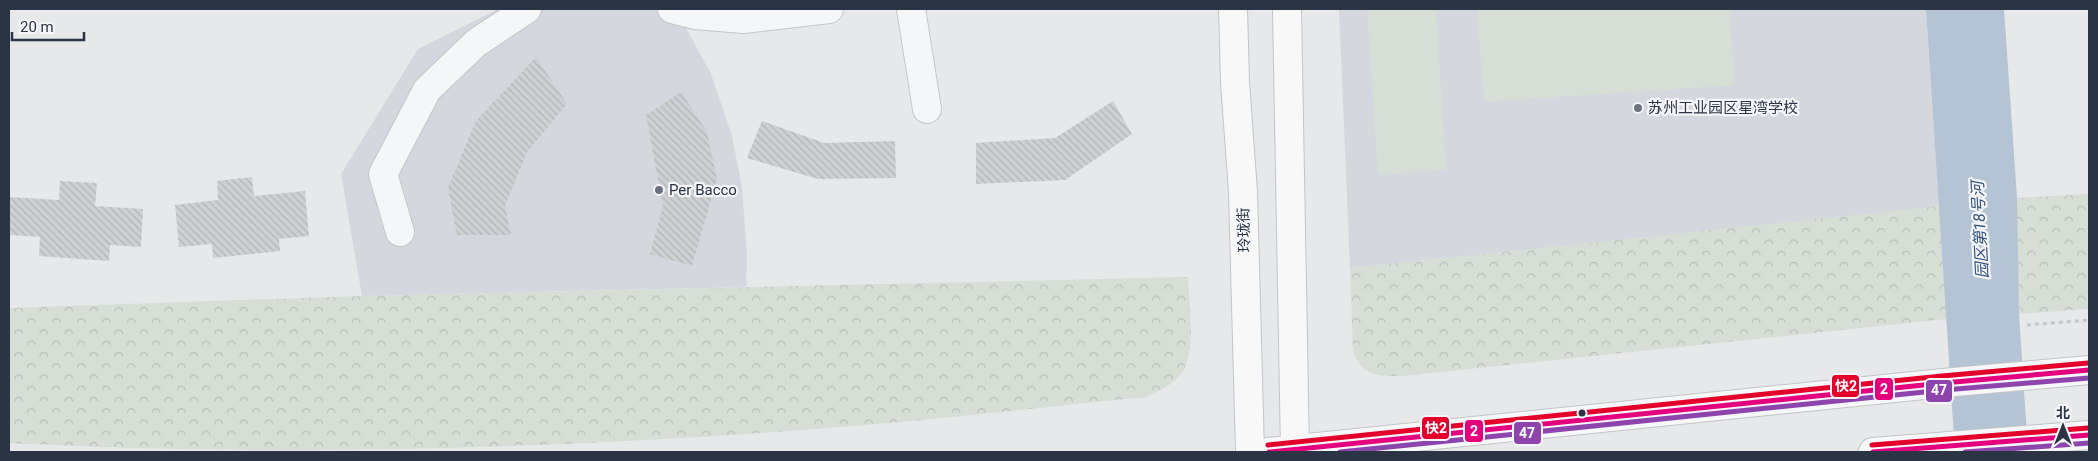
<svg xmlns="http://www.w3.org/2000/svg" width="2098" height="461" font-family="Roboto,'Noto Sans SC',sans-serif">
<style>
.built{fill:#d4d7dd}
.park{fill:url(#park-crowns)}
.garden{fill:#d6ded6}
.water{fill:#b4c4d5}
.building{fill:url(#building-back-hatch)}
.lines{fill:none;stroke-linecap:round;stroke-linejoin:round}
.minor-casing{stroke:#c4c6c8;stroke-width:30}
.major-casing{stroke:#c2c5c8;stroke-width:30}
.path{stroke:#c5c6ca;stroke-width:3;stroke-dasharray:4 4;stroke-linecap:butt}
.minor{stroke:#f5f6f7;stroke-width:28}
.major{stroke:#f8f8f8;stroke-width:28}
.bus-1-casing{stroke:#f4f6f9;stroke-width:9}
.bus-2-casing{stroke:#f4f6f9;stroke-width:9}
.bus-3-casing{stroke:#f4f6f9;stroke-width:9}
.bus-1{stroke:#e5007d;stroke-width:5}
.bus-2{stroke:#8e44ad;stroke-width:5}
.bus-3{stroke:#e4002b;stroke-width:5}
.poi-dot{fill:#6c737f;stroke:#f4f6f9;stroke-width:2}
.bus-dot{fill:#2b3445;stroke:#f4f6f9;stroke-width:2}
.labels{text-anchor:middle;dominant-baseline:central;stroke-width:4.5;stroke-linejoin:round;paint-order:stroke}
.poi-label{font-size:15px;fill:#2b3445;stroke:#f4f6f9;text-anchor:start}
.street-label{font-size:15px;fill:#2b3445;stroke:#f4f6f9}
.water-label{font-size:16px;font-style:italic;fill:#34527a;stroke:#f4f6f9}
.line-badge{stroke:#f4f6f9;stroke-width:2}
.badge-label{font-size:14px;text-anchor:middle;font-weight:bold;fill:#fff}
</style>
<defs>
<pattern id="park-crowns" width="20" height="18" patternUnits="userSpaceOnUse" patternTransform="scale(1.25)"><rect width="20" height="18" fill="#d6ded6"/><path d="M2 6a3 3 0 1 1 6 0M12 15a3 3 0 1 1 6 0" fill="none" stroke="#b8bfb9"/></pattern>
<pattern id="building-back-hatch" width="6" height="6" patternUnits="userSpaceOnUse" patternTransform="scale(1.25)"><rect width="6" height="6" fill="#ced0d3"/><path d="M-1 5l2 2M0 0l6 6M5-1l2 2" fill="none" stroke="#b1b3b6"/></pattern>
</defs>
<rect width="100%" height="100%" fill="#e6e8ea"/>
<!-- built -->
<path class="built" d="M498 9H674L677 11 711 74 732 136 742 187 747 256 746 287 362 296 341 174 418 49Z
M1339 9H1926L1939 207 1350 268Z"/>
<!-- park -->
<path class="park" d="M2089 194V309L1946 319 1403 376C1378 376 1363 377 1353 352L1350 268 2017 198Z
M1188 277C1189 303 1197 353 1181 374 1173 385 1158 391 1145 397 1035 408 925 421 815 429 547 449 277 457 9 443V308L362 296Z"/>
<!-- garden -->
<path class="garden" d="M1367 9H1436L1446 170 1378 175Z
M1477 9H1729L1735 85 1484 102Z"/>
<!-- water -->
<path class="water" d="M1926 9H2004L2017 198 2019 313 2028 452H1955Z"/>
<!-- building -->
<path class="building" d="M536 57 567 104 527 152 505 206 511 235H457L448 188 476 121Z
M681 92 707 132 717 179 692 266 650 254 663 206 646 115Z
M1113 101 1132 134 1065 180 976 184V143L1055 138Z
M762 121 824 143 895 141 896 178 818 179 747 158Z
M252 177 254 196 305 191 309 236 279 239 280 251 213 258 212 244 179 247 175 205 218 200 217 181Z
M60 181 97 183 95 206 143 209 141 247 110 245 109 261 39 256 40 237 9 235V197L59 200Z"/>
<g class="lines">
<defs>
<path id="minor" d="M672 9 695 15 744 19 829 9
M911 9 927 109
M400 232 383 174 427 90 476 43 527 9"/>
<path id="major" d="M1233 9 1235 82 1243 192 1250 452
M1287 9 1295 452
M1269 452 1943 383 2089 370
M1873 452 2089 435"/>
</defs>
<!-- minor casing -->
<use href="#minor" class="minor-casing"/>
<!-- major casing -->
<use href="#major" class="major-casing"/>
<!-- path -->
<path class="path" d="M2027 325 2089 320"/>
<!-- minor -->
<use href="#minor" class="minor"/>
<!-- major -->
<use href="#major" class="major"/>
<defs>
<path id="bus-1" d="M1269 452 1943 383 2089 370
M1873 452 2089 435"/>
<path id="bus-2" d="M1340 452 1944 390 2089 378
M1965 452 2089 443"/>
<path id="bus-3" d="M1268 445 1942 376 2088 363
M1872 445 2088 428"/>
</defs>
<!-- bus-1 casing -->
<use href="#bus-1" class="bus-1-casing"/>
<!-- bus-2 casing -->
<use href="#bus-2" class="bus-2-casing"/>
<!-- bus-3 casing -->
<use href="#bus-3" class="bus-3-casing"/>
<!-- bus-1 -->
<use href="#bus-1" class="bus-1"/>
<!-- bus-2 -->
<use href="#bus-2" class="bus-2"/>
<!-- bus-3 -->
<use href="#bus-3" class="bus-3"/>
</g>
<!-- markers -->
<g class="poi-dot">
<circle cx="1638" cy="108" r="5"/>
<circle cx="659" cy="190" r="5"/>
</g>
<circle class="bus-dot" cx="1582" cy="413" r="4.5"/>
<g class="labels">
<!-- poi labels -->
<g class="poi-label">
<text x="1648" y="108">苏州工业园区星湾学校</text>
<text x="669" y="190">Per Bacco</text>
</g>
<!-- street labels -->
<g class="street-label">
<text transform="translate(1244 230) rotate(-92)">玲珑街</text>
</g>
<!-- water labels -->
<g class="water-label">
<text transform="translate(1980 230) rotate(-93)">园区第18号河</text>
</g>
</g>
<g class="line-badge">
<rect x="1831" y="374" width="29" height="24" rx="5" fill="#e4002b"/>
<rect x="1874" y="377" width="20" height="24" rx="5" fill="#e5007d"/>
<rect x="1925" y="379" width="28" height="24" rx="5" fill="#8e44ad"/>
<rect x="1421" y="416" width="29" height="24" rx="5" fill="#e4002b"/>
<rect x="1464" y="419" width="20" height="24" rx="5" fill="#e5007d"/>
<rect x="1513" y="421" width="29" height="24" rx="5" fill="#8e44ad"/>
</g>
<g class="badge-label">
<text x="1846" y="391">快2</text>
<text x="1884" y="394">2</text>
<text x="1939" y="395">47</text>
<text x="1436" y="433">快2</text>
<text x="1474" y="436">2</text>
<text x="1527" y="438">47</text>
</g>
<!-- border -->
<rect width="2098" height="461" fill="none" stroke="#2b3445" stroke-width="20"/>
<!-- north arrow -->
<g transform="translate(2063 426)" stroke="#f4f6f9" stroke-width="4" paint-order="stroke">
<path d="M0-4L9 19L0 12L-9 19Z" fill="#2b3445"/>
<text y="-8" font-size="14" font-weight="bold" text-anchor="middle" fill="#2b3445">北</text>
</g>
<!-- scale -->
<path d="M12 32v8h72v-8" fill="none" stroke="#2b3445" stroke-width="2.5"/>
<text x="20" y="32" font-size="15" fill="#2b3445" stroke="#f4f6f9" stroke-width="4" paint-order="stroke">20 m</text>
</svg>
